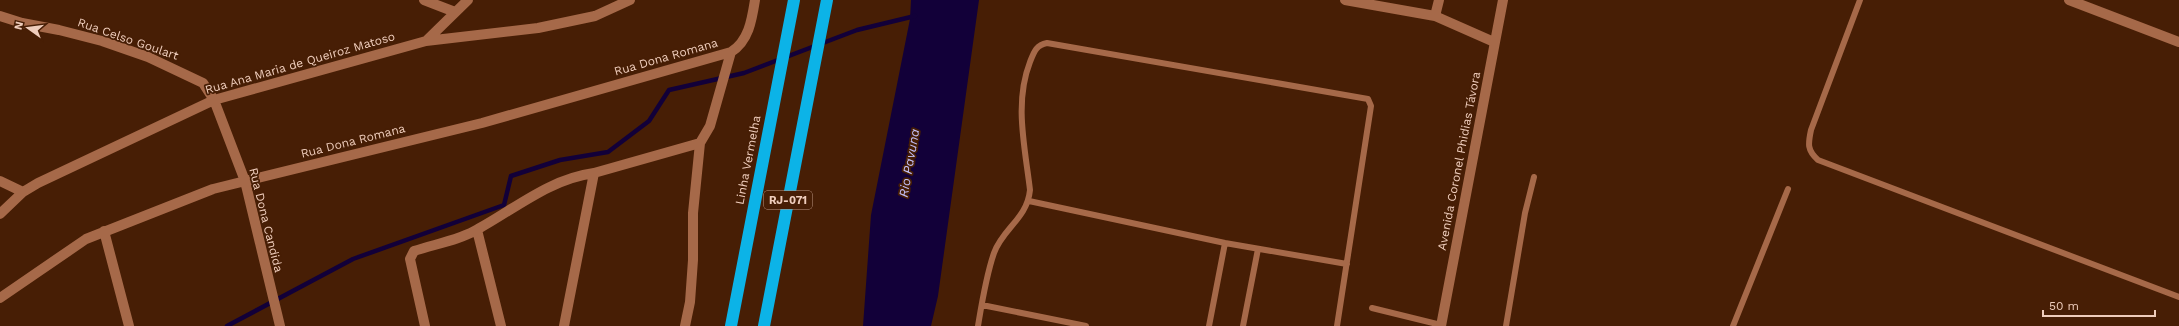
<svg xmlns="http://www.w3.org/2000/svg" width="2179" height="326" font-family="'Work Sans',sans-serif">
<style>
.water{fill:#120039}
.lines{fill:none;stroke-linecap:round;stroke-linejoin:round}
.stream{stroke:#120039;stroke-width:4.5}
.service{stroke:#a66949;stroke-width:6}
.minor{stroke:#a66949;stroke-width:10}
.tertiary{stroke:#a66949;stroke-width:10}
.motorway{stroke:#0cb3e7;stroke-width:12}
.labels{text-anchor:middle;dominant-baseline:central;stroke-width:3.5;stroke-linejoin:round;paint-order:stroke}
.shield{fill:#471e05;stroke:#bd9885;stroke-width:1}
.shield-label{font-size:11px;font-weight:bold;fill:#efcdbc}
.street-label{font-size:12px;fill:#efcdbc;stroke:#471e05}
.water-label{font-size:13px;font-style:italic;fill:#c3bff8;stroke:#471e05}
</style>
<rect width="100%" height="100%" fill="#471e05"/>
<!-- water -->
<path class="water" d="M911 0H979L938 296 931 326H863L871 215 910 19Z"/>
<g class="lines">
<!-- stream -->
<path class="stream" d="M227 326 353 259 504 205 511 176 560 160 608 152 649 121 669 90 744 73 857 30 915 16"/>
<!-- service -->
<path class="service" d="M1860 0 1811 130C1808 144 1807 150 1818 160L2179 297
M1029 201 1225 243 1347 264
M982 305 1086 326
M1372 308 1441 325
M978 326C982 302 986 276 994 253 1003 228 1027 219 1030 190 1025 147 1014 103 1030 62 1034 52 1036 45 1047 43L1368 99 1371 106 1337 326
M1209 326 1225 243
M1243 326 1258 249
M1506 326 1525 213 1534 177
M1733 326 1788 189"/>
<!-- minor -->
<path class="minor" d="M424 0 455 12
M1345 0 1435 16 1494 42
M2069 0 2179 42
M0 16 22 23 59 30 102 41 148 57 203 83 214 100 245 181 280 326
M1435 16 1439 0
M426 41 468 0
M0 181 23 192
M0 214 23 192 38 183 214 100 426 41 538 28 595 16 630 0
M477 230 501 326
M104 231 129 326
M0 298 86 239 213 189 482 123 731 52C749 41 752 19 755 0
M425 326 410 259 414 251C435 244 460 240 478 229 516 208 550 179 594 173L700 143
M564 326 594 173
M685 326 690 302 693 260V213L700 143 710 126 731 52"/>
<!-- tertiary -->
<path class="tertiary" d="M1441 326 1503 0"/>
<!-- motorway -->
<path class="motorway" d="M731 326 794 0
M764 326 827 0"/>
</g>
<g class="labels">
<!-- shield labels -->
<rect class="shield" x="764" y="191" width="48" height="18" rx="3"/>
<g class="shield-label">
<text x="788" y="200">RJ-071</text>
</g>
<!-- street labels -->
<g class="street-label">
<text transform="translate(128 39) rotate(19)">Rua Celso Goulart</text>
<text transform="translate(666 57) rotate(-16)">Rua Dona Romana</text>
<text transform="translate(300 63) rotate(-16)">Rua Ana Maria de Queiroz Matoso</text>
<text transform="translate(353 141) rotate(-14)">Rua Dona Romana</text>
<text transform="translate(748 160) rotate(-79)">Linha Vermelha</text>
<text transform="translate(1459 161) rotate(-79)">Avenida Coronel Phidias Távora</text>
<text transform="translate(266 220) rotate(76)">Rua Dona Candida</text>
</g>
<!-- water labels -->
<g class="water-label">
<text transform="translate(909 163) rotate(-80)">Rio Pavuna</text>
</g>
</g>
<!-- north arrow -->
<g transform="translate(28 28) rotate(284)" stroke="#471e05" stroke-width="3" paint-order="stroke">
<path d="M0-3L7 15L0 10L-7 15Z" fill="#efcdbc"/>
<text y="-6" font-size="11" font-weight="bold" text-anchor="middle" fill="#efcdbc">N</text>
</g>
<!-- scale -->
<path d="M2043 310v6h112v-6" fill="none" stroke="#efcdbc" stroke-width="2"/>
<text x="2049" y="310" font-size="12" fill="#efcdbc" stroke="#471e05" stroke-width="3" paint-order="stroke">50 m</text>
</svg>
